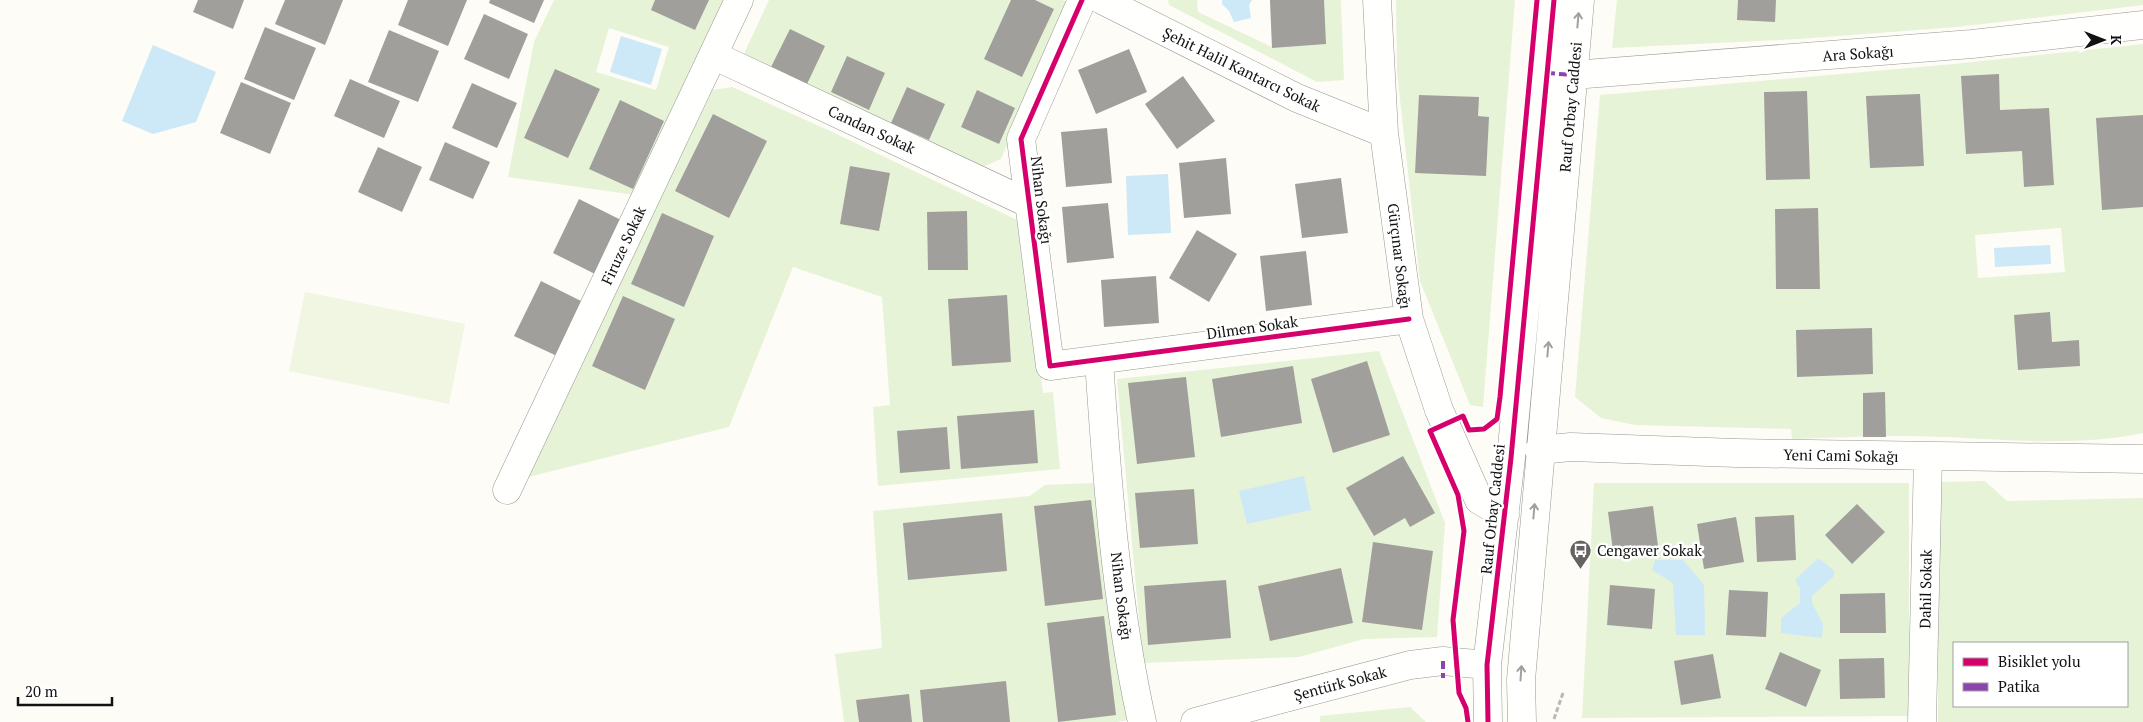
<svg xmlns="http://www.w3.org/2000/svg" width="2143" height="722" font-family="'PT Serif',serif">
<style>
.green{fill:#e7f3d7;fill-rule:evenodd}
.pitch{fill:#f0f6e1}
.water{fill:#cde8f7}
.building{fill:#a19f9c}
.lines{fill:none;stroke-linecap:round;stroke-linejoin:round}
.minor-casing{stroke:#979795;stroke-width:29}
.path{stroke:#b9b9b8;stroke-width:3;stroke-dasharray:5 2.5;stroke-linecap:butt}
.minor{stroke:#fffffe;stroke-width:28}
.quiet{stroke:#8e44ad;stroke-width:4;stroke-dasharray:8 4;stroke-linecap:butt}
.cycleway-casing{stroke:#fff;stroke-width:8}
.cycleway{stroke:#d6006c;stroke-width:5}
.oneway{stroke:#a0a09f}
.labels{text-anchor:middle;dominant-baseline:central;stroke-width:5;stroke-linejoin:round;paint-order:stroke}
.street-label{font-size:15px;fill:#111;stroke:#fff}
.poi-label{font-size:15px;fill:#111;stroke:#fff;text-anchor:start}
</style>
<rect width="100%" height="100%" fill="#fdfcf7"/>
<!-- green -->
<path class="green" d="M554 0H727L635 195 508 177 534 42ZM609 28 669 47 656 90 596 72Z
M769 0H1063L1067 2 1001 159 978 169 742 58Z
M1168 0H1197L1198 12 1272 47 1270 0H1341L1344 80 1317 82 1169 5Z
M1396 0H1515L1483 407 1470 405 1420 281 1397 72Z
M1617 0H2143V5L1957 27 1799 39 1612 48Z
M2143 44V433C2061 450 1977 435 1895 436 1861 436 1826 438 1792 439L1791 429 1635 425 1601 418 1575 397 1600 95 1954 64ZM2061 228 2065 272 1978 278 1975 235Z
M732 87 828 130 1023 223 1043 393 1053 392 1060 469 878 486 873 407 890 405 882 297 793 267 729 427 524 478 713 90Z
M1379 351 1445 523 1437 637 1364 639 1299 657 1143 663 1117 379Z
M1985 481 2007 501 2143 498V722H1938V482ZM1954 643H2127V706H1954Z
M1092 483 1100 487 1129 720 1116 722H844L835 654 882 648 873 511 1030 496 1045 485Z
M1594 483H1909V716L1582 718Z
M1410 707 1426 722H1320V716Z"/>
<!-- pitch -->
<path class="pitch" d="M305 292 465 324 449 404 289 371Z"/>
<!-- water -->
<path class="water" d="M1222 0H1252L1249 5 1251 18 1234 22 1229 11 1222 4Z
M621 36 662 49 651 85 610 72Z
M153 45 216 72 196 122 153 134 122 121Z
M1168 174 1171 233 1128 235 1126 176Z
M2050 245 2051 264 1995 267 1994 248Z
M1304 476 1311 510 1247 524 1239 491Z
M1817 559 1821 560 1834 571V576L1812 596V603L1823 624 1822 638 1781 633V618L1800 603V588L1795 580Z
M1655 560H1683L1704 585 1705 635H1676L1673 583 1652 570Z"/>
<!-- building -->
<path class="building" d="M198 0H244L233 29 193 12Z
M285 0H343L325 45 275 24Z
M408 0H467L448 46 398 25Z
M490 0H544L534 23 489 3Z
M655 0H709L695 30 651 10Z
M1011 0H1035L1054 9 1022 77 984 59Z
M1270 0H1324L1326 44 1272 48Z
M1738 0H1776L1775 22 1737 20Z
M484 14 528 34 509 79 464 59Z
M265 27 316 48 294 100 244 79Z
M790 29 825 46 807 84 771 67Z
M389 30 439 51 418 102 368 82Z
M1129 49 1147 92 1096 114 1078 70Z
M847 56 885 73 869 110 831 92Z
M555 69 600 89 568 158 524 138Z
M1999 74 2000 110 2049 108 2054 185 2024 187 2022 151 1966 154 1961 76Z
M1183 76 1215 121 1177 149 1145 104Z
M350 79 400 101 384 138 334 116Z
M241 82 291 103 270 154 220 133Z
M472 83 517 103 497 148 452 128Z
M907 87 945 104 929 140 891 123Z
M977 90 1015 108 999 144 961 127Z
M1807 91 1810 179 1766 180 1764 92Z
M1920 94 1924 166 1870 168 1866 96Z
M1419 95 1479 97 1478 116 1489 117 1486 176 1415 173Z
M620 100 664 121 633 189 589 169Z
M713 114 767 141 729 218 675 191Z
M2143 115V207L2102 210 2096 118Z
M1107 128 1112 183 1066 187 1061 132Z
M445 142 490 162 473 199 429 180Z
M378 147 422 167 402 212 358 192Z
M1226 158 1231 214 1184 218 1179 163Z
M850 166 890 173 879 231 840 224Z
M1341 178 1348 233 1302 238 1295 184Z
M579 199 621 220 595 274 553 253Z
M1108 203 1114 258 1067 263 1062 207Z
M1818 208 1820 289H1776L1775 209Z
M967 211 968 270H928L927 212Z
M662 213 714 236 684 307 631 284Z
M1197 230 1237 254 1209 302 1169 278Z
M1306 251 1312 305 1266 311 1260 256Z
M1156 276 1159 323 1104 327 1101 280Z
M541 281 583 302 557 356 514 336Z
M1007 295 1011 362 952 366 948 299Z
M623 296 675 319 645 390 592 366Z
M2050 312 2052 342 2079 340 2080 366 2018 370 2014 315Z
M1872 328 1873 374 1797 377 1796 330Z
M1367 361 1390 435 1333 453 1311 379Z
M1293 366 1302 423 1221 437 1212 379Z
M1186 377 1195 457 1137 464 1128 383Z
M1885 392 1886 437H1863V393Z
M1034 410 1038 463 961 469 957 416Z
M947 427 950 469 900 473 897 431Z
M1403 456 1435 513 1410 527 1405 518 1374 536 1346 488Z
M1194 489 1198 544 1140 548 1135 493Z
M1091 500 1103 599 1045 606 1034 506Z
M1857 504 1885 532 1852 564 1825 535Z
M1653 506 1658 546 1613 551 1608 512Z
M1002 513 1007 571 908 580 903 523Z
M1794 515 1796 560 1757 562 1755 517Z
M1736 517 1744 562 1704 569 1697 524Z
M1373 542 1433 551 1422 630 1362 622Z
M1341 568 1353 623 1270 641 1258 586Z
M1226 580 1231 638 1148 645 1144 586Z
M1610 585 1655 589 1652 629 1607 625Z
M1729 590 1768 592 1766 637 1726 635Z
M1885 593 1886 633H1840V594Z
M1104 616 1116 715 1058 722 1047 623Z
M1780 652 1821 670 1806 707 1765 689Z
M1713 654 1721 698 1681 705 1674 661Z
M1884 658 1885 698 1840 699 1839 659Z
M1006 681 1010 722H923L920 690Z
M909 694 912 722H859L856 700Z"/>
<g class="lines">
<defs>
<path id="minor" d="M1082 0 1021 139 1050 366 1409 319
M1102 0 1297 98 1384 133
M1377 0 1384 133 1409 319 1439 410 1479 500 1505 515
M713 55 1030 204
M1573 75 1972 44 2143 25
M1099 360C1107 481 1116 604 1142 722
M1539 450 1571 447 1736 453 2143 459
M507 490 739 0
M1195 722 1410 665 1443 661 1487 665
M1488 722 1487 665 1511 458 1554 0
M1522 722 1521 680 1580 0
M1922 722 1928 457"/>
</defs>
<!-- minor casing -->
<use href="#minor" class="minor-casing"/>
<!-- path -->
<path class="path" d="M1554 719 1563 693"/>
<!-- minor -->
<use href="#minor" class="minor"/>
<!-- quiet -->
<path class="quiet" d="M1547 73 1573 75
M1443 661V678"/>
<defs>
<path id="cycleway" d="M1082 0 1021 139 1050 366 1409 319
M1468 722 1466 708 1459 693 1453 620 1464 531 1458 495 1430 431 1463 416 1469 430 1484 429 1497 419 1500 397 1537 0
M1488 722 1487 665 1511 458 1554 0"/>
</defs>
<!-- cycleway casing -->
<use href="#cycleway" class="cycleway-casing"/>
<!-- cycleway -->
<use href="#cycleway" class="cycleway"/>
</g>
<!-- one-way arrows -->
<defs><path id="oneway-shaft" d="M-6 0H5M1.5-3L5.5 0L1.5 3" fill="none" stroke-width="1.6" stroke-linecap="round" stroke-linejoin="round" transform="scale(1.25)"/></defs>
<g class="oneway">
<use href="#oneway-shaft" transform="translate(1578 20) rotate(-85)"/>
<use href="#oneway-shaft" transform="translate(1548 349) rotate(-85)"/>
<use href="#oneway-shaft" transform="translate(1534 511) rotate(-85)"/>
<use href="#oneway-shaft" transform="translate(1521 673) rotate(-86)"/>
</g>
<!-- icons -->
<defs>
<symbol id="bus-pin" viewBox="-11 -11 22 30"><path d="M0 17L-7.5 6A9.5 9.5 0 1 1 7.5 6Z" fill="#646362" stroke="#fff"/><path d="M-5-6H5V4H4V6H2V4H-2V6H-4V4H-5ZM-3.5-4V0h7V-4ZM-3.5 1.2v1.5H-2V1.2ZM2 1.2v1.5H3.5V1.2Z" fill="#fff"/></symbol>
</defs>
<g fill-rule="evenodd">
<use href="#bus-pin" x="1568" y="538" width="25" height="34"/>
</g>
<g class="labels">
<!-- street labels -->
<g class="street-label">
<text transform="translate(1858 53) rotate(-4)">Ara Sokağı</text>
<text transform="translate(1242 69) rotate(26)">Şehit Halil Kantarcı Sokak</text>
<text transform="translate(1570 107) rotate(-85)">Rauf Orbay Caddesi</text>
<text transform="translate(872 129) rotate(25)">Candan Sokak</text>
<text transform="translate(1042 200) rotate(83)">Nihan Sokağı</text>
<text transform="translate(623 245) rotate(-65)">Firuze Sokak</text>
<text transform="translate(1400 256) rotate(83)">Gürçınar Sokağı</text>
<text transform="translate(1252 327) rotate(-8)">Dilmen Sokak</text>
<text transform="translate(1841 455) rotate(1)">Yeni Cami Sokağı</text>
<text transform="translate(1492 509) rotate(-84)">Rauf Orbay Caddesi</text>
<text transform="translate(1925 589) rotate(-89)">Dahil Sokak</text>
<text transform="translate(1122 596) rotate(83)">Nihan Sokağı</text>
<text transform="translate(1340 683) rotate(-15)">Şentürk Sokak</text>
</g>
<!-- poi labels -->
<g class="poi-label">
<text x="1597" y="550">Cengaver Sokak</text>
</g>
</g>
<!-- legend -->
<rect x="1953" y="642" width="175" height="65" fill="#ffffff" stroke="#a0a0a0"/>
<rect x="1963" y="658" width="25" height="8" fill="#d6006c" stroke="#a0a0a0"/>
<text x="1998" y="667" font-size="15" fill="#111111">Bisiklet yolu</text>
<rect x="1963" y="683" width="25" height="8" fill="#8e44ad" stroke="#a0a0a0"/>
<text x="1998" y="692" font-size="15" fill="#111111">Patika</text>
<!-- north arrow -->
<g transform="translate(2103 40) rotate(90)" stroke="#ffffff" stroke-width="4" paint-order="stroke">
<path d="M0-4L9 19L0 12L-9 19Z" fill="#111111"/>
<text y="-8" font-size="14" font-weight="bold" text-anchor="middle" fill="#111111">K</text>
</g>
<!-- scale -->
<path d="M18 697v8h94v-8" fill="none" stroke="#111111" stroke-width="2.5"/>
<text x="25" y="697" font-size="15" fill="#111111" stroke="#ffffff" stroke-width="4" paint-order="stroke">20 m</text>
</svg>
